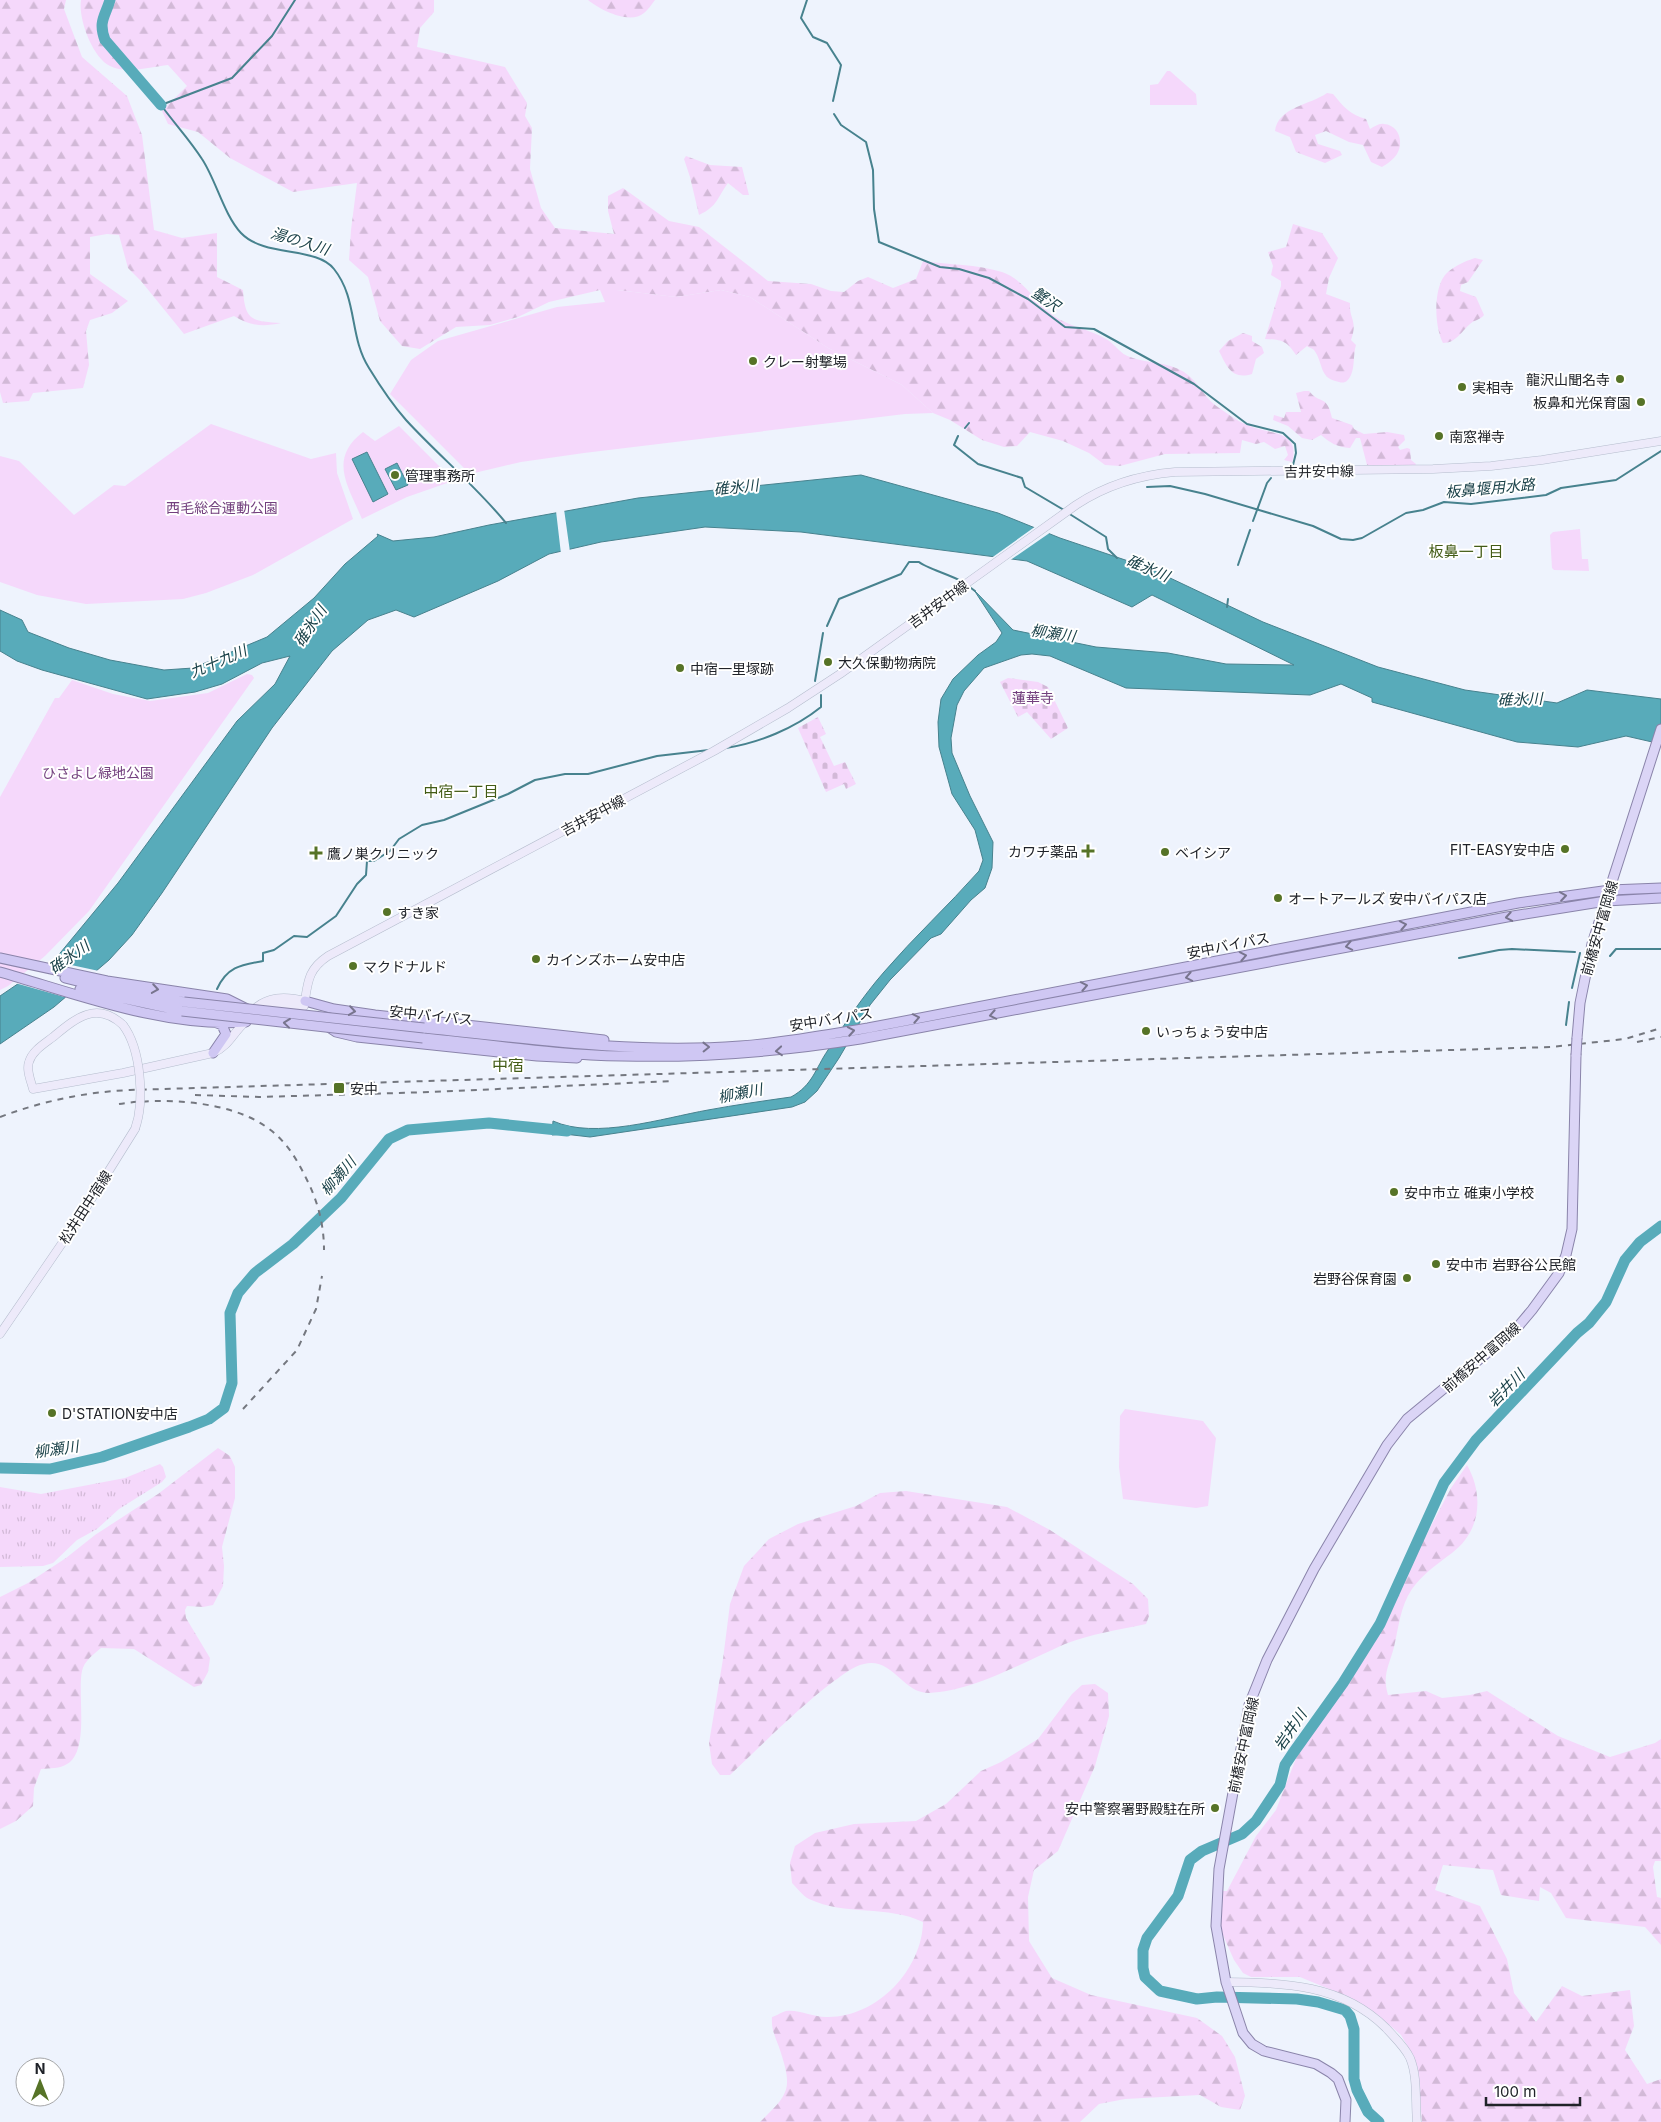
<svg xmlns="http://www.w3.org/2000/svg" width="1661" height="2122" font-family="Inter,'Noto Sans JP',sans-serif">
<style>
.grass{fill:url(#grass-tufts)}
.forest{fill:url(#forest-firs)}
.cemetery{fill:url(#cemetery-stones)}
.green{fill:#f5d8fb}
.water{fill:#58abba;stroke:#47828e}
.pier{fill:#eef3fd}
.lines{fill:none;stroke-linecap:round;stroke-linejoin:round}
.stream{stroke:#47828e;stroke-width:2}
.river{stroke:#58abba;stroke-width:11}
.secondary-casing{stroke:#b5bdcd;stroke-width:9}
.primary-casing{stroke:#8a84aa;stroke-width:11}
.trunk-casing{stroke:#8a84aa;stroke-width:11}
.secondary{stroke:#edeafa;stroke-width:8}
.primary{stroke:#dbd5f6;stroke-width:9}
.trunk{stroke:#cfc7f3;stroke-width:9}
.rail{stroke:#74777f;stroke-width:2;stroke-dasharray:6 6;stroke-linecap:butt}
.secondary-bridge-casing{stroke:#b5bdcd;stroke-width:9;stroke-linecap:butt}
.primary-bridge-casing{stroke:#8a84aa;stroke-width:11;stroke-linecap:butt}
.trunk-bridge-casing{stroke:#8a84aa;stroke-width:11;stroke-linecap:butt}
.secondary-bridge{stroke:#edeafa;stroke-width:8}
.primary-bridge{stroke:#dbd5f6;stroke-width:9}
.trunk-bridge{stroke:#cfc7f3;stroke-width:9}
.oneway{stroke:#78758e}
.poi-dot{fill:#567327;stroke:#fff;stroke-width:2}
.labels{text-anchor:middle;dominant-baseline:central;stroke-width:4;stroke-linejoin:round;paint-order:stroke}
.poi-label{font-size:14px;fill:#202329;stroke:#fff;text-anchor:start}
.street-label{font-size:14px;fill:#202329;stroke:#fff}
.park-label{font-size:14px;fill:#73407e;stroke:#fff}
.water-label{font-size:15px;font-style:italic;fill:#1b4249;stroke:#fff}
.neighbourhood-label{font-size:15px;fill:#435c16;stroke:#fff}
.quarter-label{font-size:16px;fill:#435c16;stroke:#fff}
</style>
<defs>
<pattern id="grass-tufts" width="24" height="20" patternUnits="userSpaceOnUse" patternTransform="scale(1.25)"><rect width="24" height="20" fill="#f5d8fb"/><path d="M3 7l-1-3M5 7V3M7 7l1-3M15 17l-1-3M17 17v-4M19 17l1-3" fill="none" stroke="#d2b9d7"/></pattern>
<pattern id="forest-firs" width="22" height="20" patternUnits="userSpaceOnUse" patternTransform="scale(1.25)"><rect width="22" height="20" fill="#f5d8fb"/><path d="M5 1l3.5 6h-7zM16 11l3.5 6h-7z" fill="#d2b9d7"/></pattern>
<pattern id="cemetery-stones" width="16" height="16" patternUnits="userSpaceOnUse" patternTransform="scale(1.25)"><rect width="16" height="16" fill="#f5d8fb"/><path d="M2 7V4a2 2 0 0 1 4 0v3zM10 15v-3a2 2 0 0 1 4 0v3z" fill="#d2b9d7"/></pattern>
</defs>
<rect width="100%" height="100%" fill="#eef3fd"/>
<!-- grass -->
<path class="grass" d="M160 1464 163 1467 166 1477 162 1482 119 1509 97 1529 77 1540 53 1563 43 1566 0 1567V1487L41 1494 125 1478Z"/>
<!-- forest -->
<path class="forest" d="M0 0H66L64 9 82 57 127 96 142 135 154 230 182 238 217 233V277L243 290C245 321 252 321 281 323 263 327 250 326 234 316L184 334 141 281 128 268 119 235 107 234 90 237V274L128 301 112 313 90 320 86 331 89 365 83 388 33 393 29 401 3 403 0 392Z
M81 0H434V12L420 28 417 47 505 67 527 103 525 116 532 128 530 169 541 208 555 228 614 234 608 211V196L623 188 669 221 699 227 768 281 811 284 831 291 844 292 858 281 868 277 893 288 916 279 923 261C950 265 976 264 1002 272 1024 279 1036 304 1054 316 1070 327 1089 329 1106 339 1115 344 1120 354 1130 357 1148 364 1166 361 1184 372 1199 382 1204 397 1215 405 1225 412 1237 421 1247 425 1268 435 1301 429 1292 462L1284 460 1288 455 1285 446 1275 449 1264 442 1256 444 1242 440 1240 453 1165 454 1120 466 1105 465 1089 453 1063 441 1030 432 1017 446 1004 447 982 440 950 420 933 413 902 385 828 348 750 297 721 290 676 297 617 290H600L549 302 518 317 490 325 456 327 420 349 402 346 380 321 368 277 349 260 351 230 357 183 293 192 230 158 198 132 168 124 162 111 187 86 168 65C152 67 125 74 110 66 92 57 78 18 81 0Z
M588 0H655C652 4 648 10 644 13 630 25 600 10 588 0Z
M1327 93 1333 94C1343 106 1350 115 1366 119L1370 129C1374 127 1379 123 1384 124 1399 125 1404 142 1397 154 1394 159 1387 164 1382 167L1371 162 1363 145 1349 142 1326 131 1315 135 1318 144 1340 151 1342 155 1325 163 1296 152 1290 137 1275 131C1278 107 1310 105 1327 93Z
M686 156 710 165 742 167 749 195H743L728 183C717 198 718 206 699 215L690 177 684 159Z
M1293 224 1322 233 1338 258 1329 278 1326 294 1350 303C1349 320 1358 320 1351 340L1356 345C1353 354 1355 366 1351 375 1348 381 1345 384 1339 382 1318 378 1324 363 1314 350 1313 349 1308 347 1307 346L1296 355C1286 340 1282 340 1265 339L1281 286V281L1271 275 1273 266 1268 252 1286 247Z
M1475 258 1483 260 1468 282 1461 285 1460 291 1476 297 1484 315C1480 320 1474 320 1470 324 1461 332 1456 343 1443 343 1435 327 1434 298 1441 282 1446 269 1463 262 1475 258Z
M1243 333 1252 336V341L1262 347 1264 353 1256 359 1252 374C1232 380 1227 367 1219 351L1228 341Z
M1304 391H1309C1320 405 1327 394 1332 418L1352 425 1354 429 1364 434 1387 432 1404 435 1405 440 1398 447 1400 450 1407 448 1410 449 1411 460 1416 464 1414 467 1393 469 1367 465 1360 438H1356L1350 448C1337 447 1330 443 1321 435L1312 440 1302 438 1288 426 1273 420 1274 415 1284 418 1286 412H1301L1296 393Z
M218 1448 230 1456 235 1467V1498L222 1547 224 1566 223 1586 213 1605 203 1607 187 1606 185 1610 186 1618 210 1658 208 1672 201 1685 194 1687 134 1649 101 1648C94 1654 84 1661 82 1671 77 1693 90 1751 67 1764 60 1769 50 1768 41 1769L34 1788 33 1806 16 1821 0 1829V1597L28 1583 66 1558 95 1535 158 1494Z
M1467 1465C1484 1495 1481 1531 1452 1553 1436 1565 1424 1573 1412 1589 1400 1607 1399 1626 1394 1647 1389 1666 1382 1675 1388 1695L1426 1691 1442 1698 1470 1695 1487 1691 1558 1736 1610 1757 1655 1743 1661 1739V1861H1655L1653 1867 1657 1897 1661 1898V1945L1645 1927 1566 1918 1551 1893 1540 1887 1539 1901 1501 1895 1493 1870 1443 1865 1435 1890 1480 1906 1507 1959 1514 1993 1536 2022 1562 1986 1582 1996 1630 1990 1634 2026 1625 2050 1647 2084 1661 2079V2122H1422L1418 2074 1414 2057 1401 2035 1379 2016 1329 1989 1300 1977H1251L1243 1973 1234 1960 1219 1926 1222 1891H1227L1256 1836 1276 1810 1297 1756 1383 1628 1409 1568 1451 1488Z
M906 1491 1007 1507 1050 1530 1133 1584 1148 1599 1149 1616 1146 1624C1118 1630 1091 1634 1065 1644 1026 1661 972 1692 929 1693 903 1694 893 1657 864 1664 853 1666 843 1675 834 1681 797 1709 764 1743 730 1775H720L712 1764 709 1743 723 1659 730 1604 744 1566 769 1539 798 1524 856 1506 880 1493Z
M1095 1684 1108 1693 1109 1716 1095 1766 1058 1851 1034 1870 1028 1897 1029 1941 1052 1978 1091 1995 1197 2018 1222 2036 1235 2057 1245 2096 1240 2110 1221 2107 1200 2095 1125 2099 1099 2104 1080 2122H760C790 2093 793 2089 779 2047 775 2036 771 2029 772 2017 776 2016 782 2012 786 2011 799 2009 815 2018 828 2017 878 2017 922 1969 923 1922 888 1905 845 1916 809 1899 803 1896 797 1888 792 1883L790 1863 795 1846 815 1833 854 1824 916 1821 946 1804 981 1771 1001 1762 1038 1739 1072 1694 1082 1685Z"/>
<!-- cemetery -->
<path class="cemetery" d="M1008 678 1038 682 1048 687 1068 728 1051 739 1027 712 1018 717 1000 682Z
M818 717 826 734 820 737 834 766 845 762 856 784 846 789 844 784 826 792 798 728Z"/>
<!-- green -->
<path class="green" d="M1167 71H1170L1196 94 1197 105H1150V85L1158 84Z
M600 290H617L676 297 721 290 750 297 828 348 902 385 933 413 905 414 584 453 521 462 470 474 390 394 411 360 438 341 557 307 605 302Z
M211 424 311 459 336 453 337 473 353 519 253 575 206 593 183 599 86 604 37 595 0 582V456L19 461 74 515 114 485 125 486Z
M399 426 445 472 450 482 407 497 362 519C348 486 328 459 363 432L375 441Z
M1580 529 1582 559H1588L1589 571 1554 570 1552 568 1550 535 1553 532Z
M247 674 252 675 254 678 89 911 45 956 8 986 0 990V797L55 698H59L72 680 113 694 150 701 208 693Z
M1125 1409 1203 1421 1216 1438 1208 1506 1196 1508 1123 1499 1119 1467 1120 1416Z"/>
<!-- water -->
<path class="water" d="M367 452 388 494 373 502 352 459Z
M397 463 408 485 396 490 385 469Z
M861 475 998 513 1060 538 1149 568 1263 622 1378 667 1465 690 1557 703 1587 690 1661 699V744L1626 736 1578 747 1517 742 1372 702V698L1341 684 1310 695 1126 688 1050 656 1032 654 1021 655 984 668 964 691 957 705 951 738 952 753 970 796 993 842 992 868 985 888 971 900 941 934 931 938 890 980 870 1005 839 1058 817 1091 805 1102 792 1107 590 1137 564 1134 552 1135 553 1121C595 1140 663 1118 708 1110 735 1105 763 1101 791 1097 813 1085 815 1069 828 1050 845 1023 863 996 884 972 914 937 948 906 979 871L983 860 975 830 952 794 939 747 938 722 941 699 953 679 978 655 996 642 1002 633 974 590 1013 630 1096 647 1168 653 1226 664 1294 665 1152 595 1132 607 1027 561 801 532 705 527 601 542 549 554 498 581 414 617 396 610 368 620 332 651 272 728 162 893 132 935 109 960 54 1007 0 1044V996L56 958 118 883 237 721 275 684 290 656 262 663 222 684 195 692 147 699 42 670 17 661 0 651V610L22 620 28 632 69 648 110 660 164 670 193 668 267 637 314 598 345 564 378 536 377 534 393 541 434 537 489 525 638 498Z"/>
<!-- pier -->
<path class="pier" d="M564 509 570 552 561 554 556 511Z
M1036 526 1051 532 1009 561 990 559Z
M48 960 99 971 68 998 15 983Z"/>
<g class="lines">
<!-- stream -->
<path class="stream" d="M295 0 272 36 232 78 161 105C174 123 190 140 202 159 216 180 224 215 241 233 265 258 316 246 334 269 358 299 349 337 369 368 380 386 392 404 406 420 438 455 476 486 506 523
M807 0 801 18 813 37 827 43 841 65 833 101
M834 114 841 125 866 142 873 170 874 209 879 242 940 267 959 269 989 278 1028 299 1065 327 1094 329 1194 384 1247 424 1283 433 1295 444 1296 453 1293 465 1291 466
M965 428 969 423
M958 436 954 445 978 464 1022 478 1025 487 1064 510
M1147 487 1170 486 1205 494 1313 526 1341 539 1353 540 1362 538 1406 513 1423 510 1444 502 1471 504 1546 495 1561 488 1616 480 1661 451
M1068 513 1106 537 1108 549 1117 558
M1253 521 1267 483 1271 478
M1238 565 1250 530
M967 585 975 591
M1227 607 1228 599
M827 626 839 599 901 574 909 562H919C926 568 951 575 963 582
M815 681 823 633
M726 748C759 743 795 728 821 707V695
M1610 956 1616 949H1661
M1459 958 1499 950 1512 949 1575 952
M1572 988 1580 953
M217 989C227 967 240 965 263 961V953L274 950 294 936 307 937 336 916 357 884 366 875 367 861H374L390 851 399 839 422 825 444 820 508 794 535 780 565 774H588L657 756 709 750
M1566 1025 1569 1002"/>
<!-- river -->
<path class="river" d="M110 0C105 17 98 21 105 40L161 105
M0 1468 50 1469 102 1457 189 1427 209 1419 224 1408 232 1383 230 1313 238 1293 255 1273 293 1244 341 1198 389 1139 408 1130 489 1123 567 1131
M1379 2122 1368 2112 1357 2090 1354 2079V2029L1350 2016 1345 2010 1318 2002 1297 1999 1217 1997 1197 1999 1160 1991 1145 1977 1143 1968V1950L1147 1938 1178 1896 1190 1860 1202 1851 1242 1834 1256 1821 1280 1785 1285 1765 1293 1753 1343 1683 1380 1624 1444 1483 1476 1440 1577 1333 1589 1323 1606 1302 1625 1260 1640 1242 1661 1226"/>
<defs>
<path id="secondary" d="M252 1011C267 996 285 996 305 1001
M123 1025C96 1000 75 1019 53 1037 44 1044 32 1051 29 1062 26 1070 31 1081 33 1089L123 1073 213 1053C224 1048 229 1041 236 1032 256 1007 273 1003 304 1006 308 983 307 970 328 956L714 751 788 708 840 674 1076 505C1106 485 1140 475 1175 472L1433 469 1491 466 1542 460 1661 441
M0 1334 80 1217 135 1129
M1226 1982C1285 1983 1342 1984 1386 2028 1394 2037 1405 2047 1410 2058 1418 2077 1415 2102 1417 2122"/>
<path id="primary" d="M1577 1038 1580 1003 1592 944 1661 729
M1345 2122 1346 2100 1338 2079 1331 2073 1316 2064 1264 2051 1252 2044 1243 2033 1226 1982 1216 1926 1219 1869 1249 1705 1267 1660 1314 1569 1387 1445 1407 1419 1516 1329 1532 1310 1559 1273 1566 1255 1572 1229 1576 1055"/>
<path id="trunk" d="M0 958 107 981 227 999 247 1009
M0 972C77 994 165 1028 246 1022
M65 978 101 987 184 1002
M80 989 182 1011
M305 1001 334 1009 375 1015 604 1040
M330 1028 336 1032 357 1037 537 1056 577 1058
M424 1028C529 1039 634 1054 740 1046 783 1043 825 1035 868 1028L1518 903 1610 890 1661 888
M423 1038C489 1044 556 1055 622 1056 704 1058 779 1052 860 1039L1507 917 1606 901 1661 898
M213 1053 226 1034 222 1025 217 1023"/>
</defs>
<!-- secondary casing -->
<use href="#secondary" class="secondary-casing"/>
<!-- primary casing -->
<use href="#primary" class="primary-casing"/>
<!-- trunk casing -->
<use href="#trunk" class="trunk-casing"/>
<!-- secondary -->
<use href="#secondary" class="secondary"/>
<!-- primary -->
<use href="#primary" class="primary"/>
<!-- trunk -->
<use href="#trunk" class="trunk"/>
<!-- rail -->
<path class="rail" d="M1637 1042 1661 1037
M195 1095 259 1097 432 1092 673 1081
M119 1104C162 1097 229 1101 265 1126 285 1139 297 1159 307 1180 318 1202 324 1225 324 1250
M0 1117C43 1101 85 1092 130 1090L1551 1047 1625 1039 1661 1028
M243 1409 297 1350 316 1309 322 1276"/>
<defs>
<path id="secondary-bridge" d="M123 1025C141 1049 145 1101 135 1129"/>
<path id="primary-bridge" d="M1576 1055 1577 1038"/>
<path id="trunk-bridge" d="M184 1002 424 1028
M182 1011 423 1038"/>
</defs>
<!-- secondary-bridge casing -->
<use href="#secondary-bridge" class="secondary-bridge-casing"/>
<!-- primary-bridge casing -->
<use href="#primary-bridge" class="primary-bridge-casing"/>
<!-- trunk-bridge casing -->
<use href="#trunk-bridge" class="trunk-bridge-casing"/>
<!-- secondary-bridge -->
<use href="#secondary-bridge" class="secondary-bridge"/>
<!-- primary-bridge -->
<use href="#primary-bridge" class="primary-bridge"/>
<!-- trunk-bridge -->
<use href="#trunk-bridge" class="trunk-bridge"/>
</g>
<!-- one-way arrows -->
<defs><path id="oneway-chevron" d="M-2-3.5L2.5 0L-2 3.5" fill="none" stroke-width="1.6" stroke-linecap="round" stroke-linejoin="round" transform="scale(1.25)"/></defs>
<g class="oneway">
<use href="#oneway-chevron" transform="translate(1563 896) rotate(-8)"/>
<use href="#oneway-chevron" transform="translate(1509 917) rotate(170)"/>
<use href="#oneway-chevron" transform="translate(1403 925) rotate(-11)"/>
<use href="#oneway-chevron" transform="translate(1349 946) rotate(169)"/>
<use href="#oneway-chevron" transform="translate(1243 956) rotate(-11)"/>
<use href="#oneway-chevron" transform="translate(1189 977) rotate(169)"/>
<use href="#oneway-chevron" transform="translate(1084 986) rotate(-11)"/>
<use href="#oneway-chevron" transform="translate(155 989) rotate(9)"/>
<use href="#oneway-chevron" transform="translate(352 1011) rotate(8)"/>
<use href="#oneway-chevron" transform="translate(993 1015) rotate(169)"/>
<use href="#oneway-chevron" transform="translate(916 1018) rotate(-11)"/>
<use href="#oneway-chevron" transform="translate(287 1023) rotate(-174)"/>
<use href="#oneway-chevron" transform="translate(851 1031) rotate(-10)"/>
<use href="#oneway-chevron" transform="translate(706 1047) rotate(-1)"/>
<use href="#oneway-chevron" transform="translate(779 1051) rotate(175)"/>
</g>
<!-- markers -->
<g class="poi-dot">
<circle cx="753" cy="361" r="5"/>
<circle cx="1620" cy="379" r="5"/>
<circle cx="1462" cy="387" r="5"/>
<circle cx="1641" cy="402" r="5"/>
<circle cx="1439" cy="436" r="5"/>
<circle cx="395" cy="475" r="5"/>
<circle cx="828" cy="662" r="5"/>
<circle cx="680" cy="668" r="5"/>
<circle cx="1565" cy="849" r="5"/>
<path d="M1085.5 843.5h5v5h5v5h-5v5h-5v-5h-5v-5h5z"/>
<circle cx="1165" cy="852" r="5"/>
<path d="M313.5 845.5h5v5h5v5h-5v5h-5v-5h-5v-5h5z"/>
<circle cx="1278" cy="898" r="5"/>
<circle cx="387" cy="912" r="5"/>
<circle cx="536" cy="959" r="5"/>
<circle cx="353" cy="966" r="5"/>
<circle cx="1146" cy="1031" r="5"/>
<rect x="333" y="1082" width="12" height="12" rx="2.5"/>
<circle cx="1394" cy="1192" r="5"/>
<circle cx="1436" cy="1264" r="5"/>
<circle cx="1407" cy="1278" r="5"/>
<circle cx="52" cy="1413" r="5"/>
<circle cx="1215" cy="1808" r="5"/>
</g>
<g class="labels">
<!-- poi labels -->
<g class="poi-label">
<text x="763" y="361">クレー射撃場</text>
<text x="1610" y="379" text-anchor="end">龍沢山聞名寺</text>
<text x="1472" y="387">実相寺</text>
<text x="1631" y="402" text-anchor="end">板鼻和光保育園</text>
<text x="1449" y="436">南窓禅寺</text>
<text x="405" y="475">管理事務所</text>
<text x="838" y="662">大久保動物病院</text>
<text x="690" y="668">中宿一里塚跡</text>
<text x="1555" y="849" text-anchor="end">FIT-EASY安中店</text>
<text x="1078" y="851" text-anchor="end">カワチ薬品</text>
<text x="1175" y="852">ベイシア</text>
<text x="327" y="853">鷹ノ巣クリニック</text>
<text x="1288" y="898">オートアールズ 安中バイパス店</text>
<text x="397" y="912">すき家</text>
<text x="546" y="959">カインズホーム安中店</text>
<text x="363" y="966">マクドナルド</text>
<text x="1156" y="1031">いっちょう安中店</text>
<text x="350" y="1088">安中</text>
<text x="1404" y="1192">安中市立 碓東小学校</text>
<text x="1446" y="1264">安中市 岩野谷公民館</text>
<text x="1397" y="1278" text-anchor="end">岩野谷保育園</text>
<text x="62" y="1413">D'STATION安中店</text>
<text x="1205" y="1808" text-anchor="end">安中警察署野殿駐在所</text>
</g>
<!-- street labels -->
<g class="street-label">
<text transform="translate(1319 471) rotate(-1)">吉井安中線</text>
<text transform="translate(938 604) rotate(-36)">吉井安中線</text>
<text transform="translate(593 815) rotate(-28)">吉井安中線</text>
<text transform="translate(1599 928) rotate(-74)">前橋安中富岡線</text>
<text transform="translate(1228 945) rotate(-11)">安中バイパス</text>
<text transform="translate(431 1015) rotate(6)">安中バイパス</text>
<text transform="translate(831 1019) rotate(-9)">安中バイパス</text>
<text transform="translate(85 1207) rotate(-57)">松井田中宿線</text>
<text transform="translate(1481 1357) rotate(-41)">前橋安中富岡線</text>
<text transform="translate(1243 1745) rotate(-78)">前橋安中富岡線</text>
</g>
<!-- park labels -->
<g class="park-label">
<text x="222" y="507">西毛総合運動公園</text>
<text x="1033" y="697">蓮華寺</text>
<text x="98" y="772">ひさよし緑地公園</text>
</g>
<!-- water labels -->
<g class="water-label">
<text transform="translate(300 241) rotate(17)">湯の入川</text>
<text transform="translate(1046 299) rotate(35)">蟹沢</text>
<text transform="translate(736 487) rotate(-6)">碓氷川</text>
<text transform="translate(1490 488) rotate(-5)">板鼻堰用水路</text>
<text transform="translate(1148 568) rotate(23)">碓氷川</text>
<text transform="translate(310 626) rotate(-56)">碓氷川</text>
<text transform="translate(1053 633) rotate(8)">柳瀬川</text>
<text transform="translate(218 661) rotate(-23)">九十九川</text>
<text transform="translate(1520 699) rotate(-2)">碓氷川</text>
<text transform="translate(69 957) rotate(-35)">碓氷川</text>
<text transform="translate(740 1093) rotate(-11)">柳瀬川</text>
<text transform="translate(338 1176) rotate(-49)">柳瀬川</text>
<text transform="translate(1506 1388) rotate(-46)">岩井川</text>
<text transform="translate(56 1449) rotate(-8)">柳瀬川</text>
<text transform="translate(1290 1730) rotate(-56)">岩井川</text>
</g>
<!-- neighbourhood labels -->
<g class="neighbourhood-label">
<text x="1466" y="551">板鼻一丁目</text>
<text x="461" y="791">中宿一丁目</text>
</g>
<!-- quarter labels -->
<g class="quarter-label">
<text x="508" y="1065">中宿</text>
</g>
</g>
<!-- north arrow -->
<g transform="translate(40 2082)"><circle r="24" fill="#ffffff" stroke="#a6a7a9"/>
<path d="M0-4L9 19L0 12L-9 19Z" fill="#567327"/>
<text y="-8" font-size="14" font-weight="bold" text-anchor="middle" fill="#202329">N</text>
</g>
<!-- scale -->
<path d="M1486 2097v8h94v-8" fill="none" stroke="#202329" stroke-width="2.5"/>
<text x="1494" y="2097" font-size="15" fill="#202329" stroke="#ffffff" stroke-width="4" paint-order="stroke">100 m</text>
</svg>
